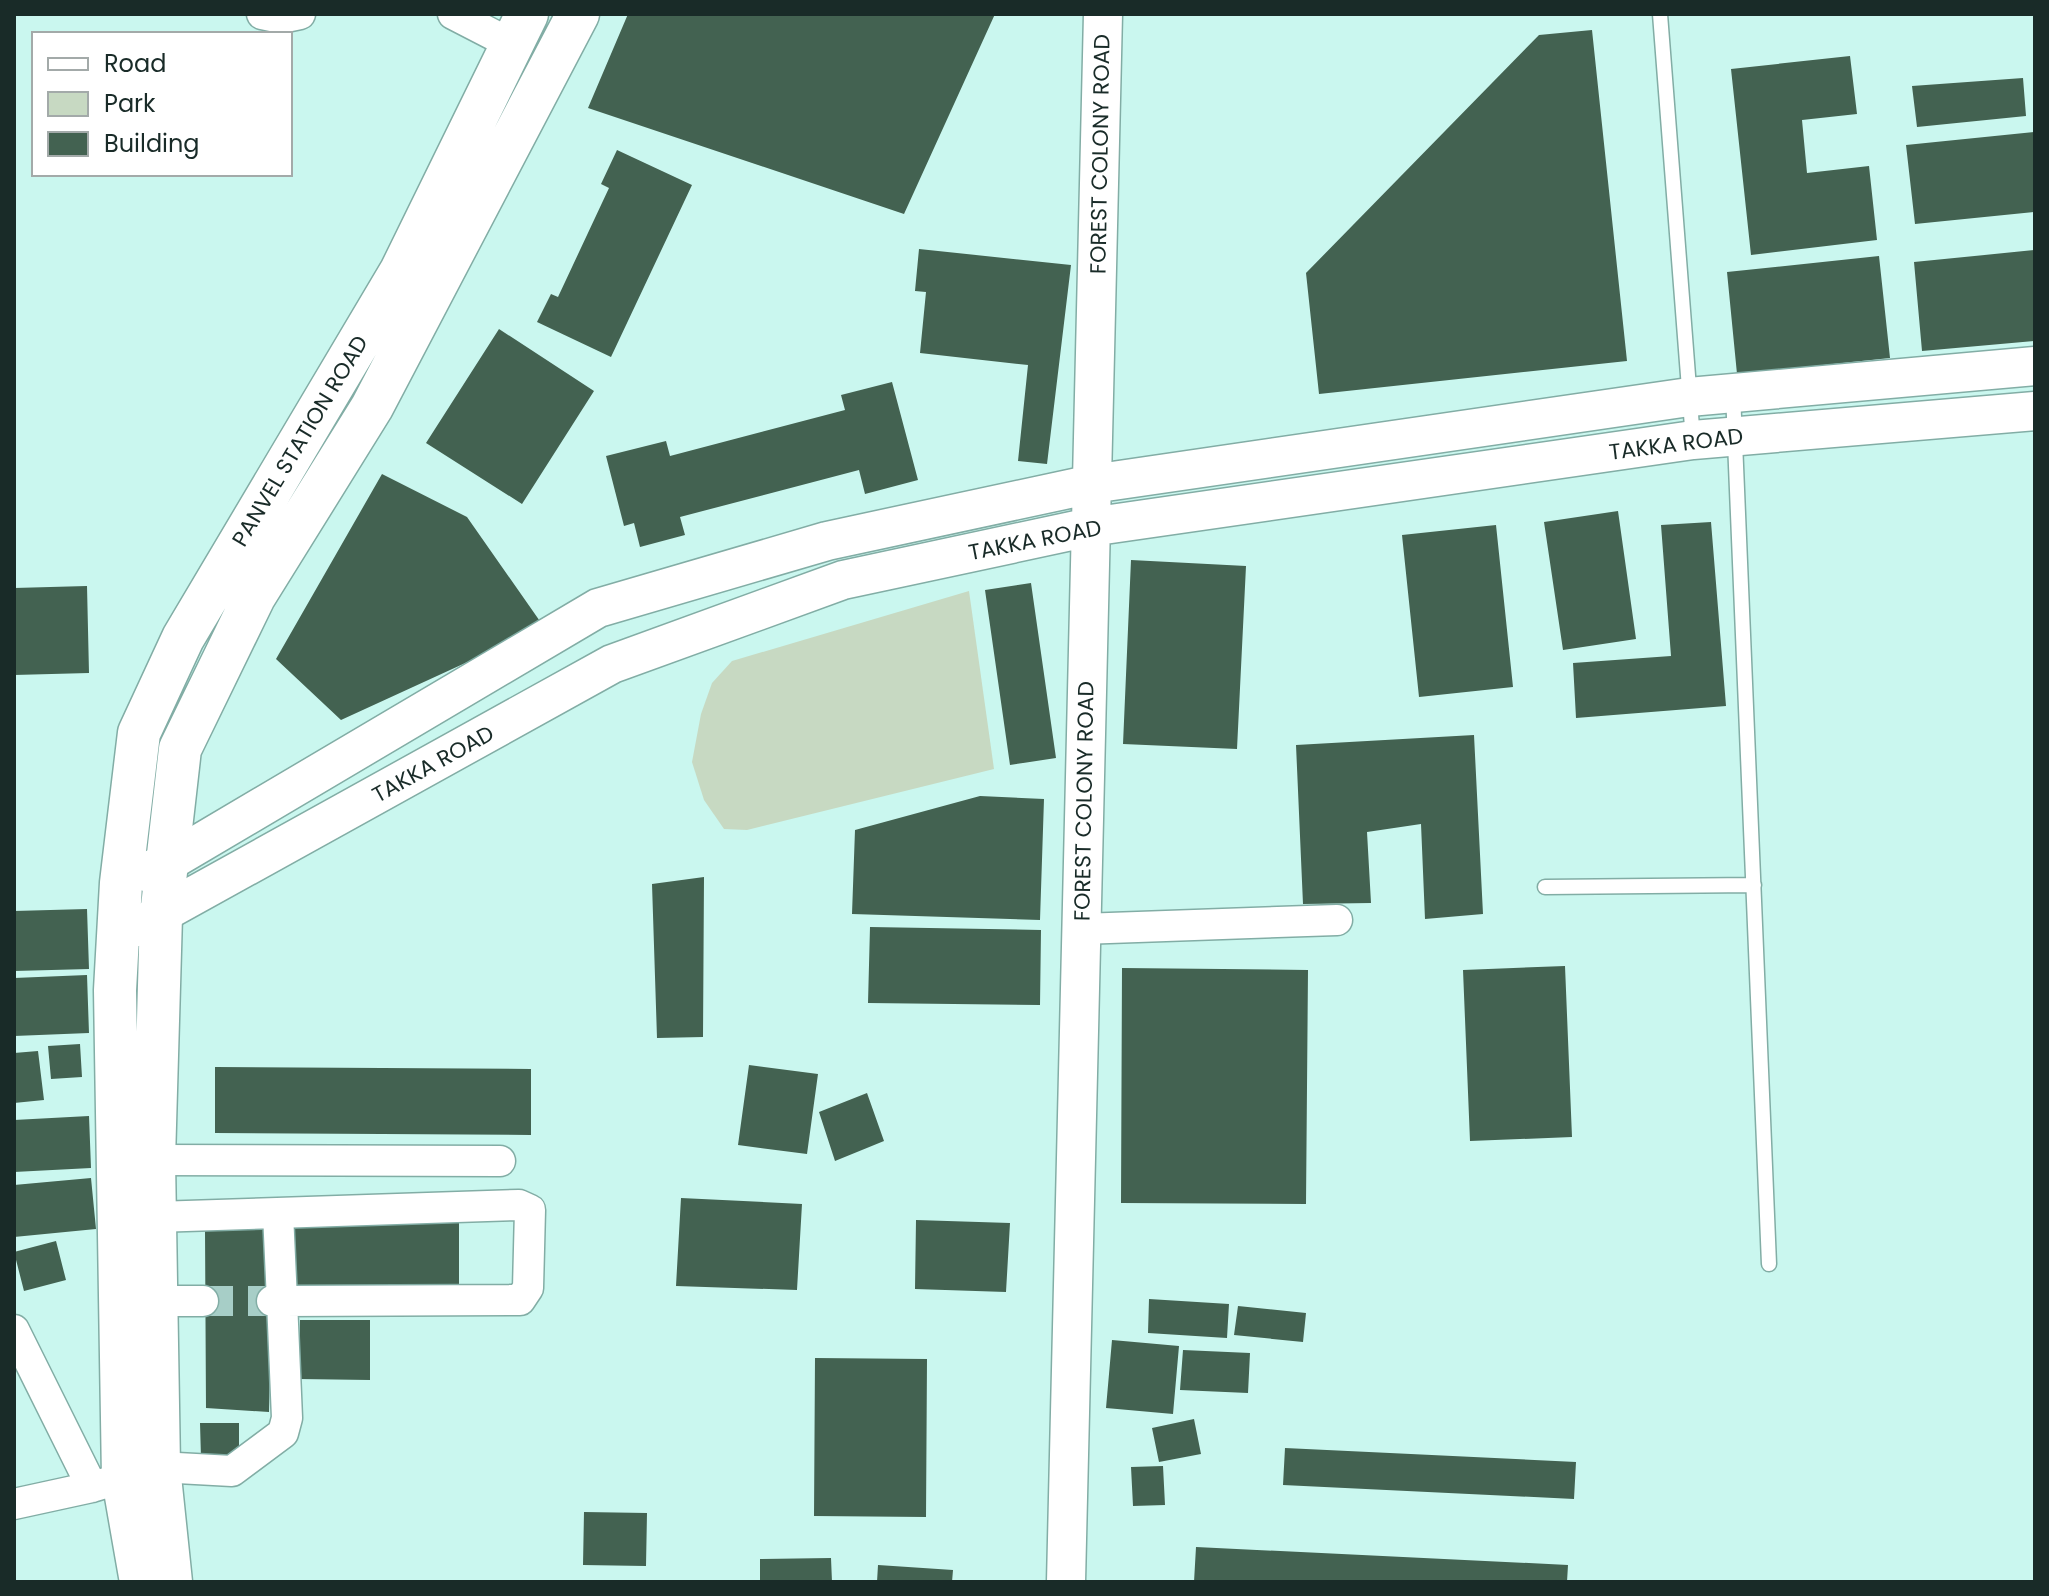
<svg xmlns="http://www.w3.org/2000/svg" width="2049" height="1596" font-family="Poppins,sans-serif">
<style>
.green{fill:#c7d9c2}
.building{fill:#436251}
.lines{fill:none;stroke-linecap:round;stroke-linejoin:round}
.minor-tunnel{stroke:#a7cec7;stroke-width:30;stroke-dasharray:30 15;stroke-linecap:butt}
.service-casing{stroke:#82ada5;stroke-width:17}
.minor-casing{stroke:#82ada5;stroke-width:33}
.tertiary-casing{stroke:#82ada5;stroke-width:41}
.secondary-casing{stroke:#82ada5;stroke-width:45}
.service{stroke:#fff;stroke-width:14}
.minor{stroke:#fff;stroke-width:30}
.tertiary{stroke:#fff;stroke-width:38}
.secondary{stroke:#fff;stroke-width:42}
.labels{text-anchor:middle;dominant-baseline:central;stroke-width:8;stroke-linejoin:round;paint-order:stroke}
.street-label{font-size:22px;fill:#192b28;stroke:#fff}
</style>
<rect width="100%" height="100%" fill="#caf7ef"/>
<!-- green -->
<path class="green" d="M969 591 994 769 747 830 724 829 704 800 692 762 701 714 712 683 732 661Z"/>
<!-- building -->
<path class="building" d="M628 14H995L904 214 588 108Z
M1592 30 1627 361 1319 394 1306 273 1539 35Z
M1850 56 1857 114 1802 120 1807 173 1869 166 1877 240 1751 255 1731 69Z
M2023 78 2026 116 1917 127 1912 86Z
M2035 132V212L1915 224 1906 145Z
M617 150 692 185 611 357 537 322 551 294 558 297 609 188 601 184Z
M919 249 1071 265 1047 464 1018 461 1028 365 920 353 926 292 915 291Z
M2035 250V341L1922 351 1914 262Z
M1879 256 1890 358 1737 374 1727 272Z
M499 329 594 391 522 504 426 443Z
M892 382 918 480 865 494 859 470 680 517 685 535 640 547 634 523 624 526 606 456 666 441 670 456 845 410 841 395Z
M382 474 467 517 544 627 341 720 276 659Z
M1618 511 1636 639 1563 650 1544 522Z
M1711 522 1726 706 1576 718 1573 663 1671 656 1661 525Z
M1496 525 1513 687 1419 697 1402 535Z
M1131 560 1246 566 1237 749 1123 744Z
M1031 583 1056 758 1010 765 985 590Z
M87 586 89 673 14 675V588Z
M1474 735 1483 914 1425 919 1421 824 1367 832 1371 903 1303 904 1296 745Z
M980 796 1044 799 1040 920 852 914 855 830Z
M704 877 703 1037 657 1038 652 884Z
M87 909 89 969 14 971V911Z
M870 927 1041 930 1040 1005 868 1003Z
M1565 966 1572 1137 1470 1141 1463 970Z
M1122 968 1308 970 1306 1204 1121 1203Z
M87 975 89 1033 14 1036V978Z
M80 1044 82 1077 51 1079 48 1046Z
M38 1051 44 1100 14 1103V1053Z
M749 1065 818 1074 807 1154 738 1145Z
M215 1067 531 1069V1135L215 1133Z
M867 1093 884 1141 835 1161 819 1112Z
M89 1116 91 1168 14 1172V1120Z
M91 1178 96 1229 14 1237V1185Z
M681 1198 802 1204 797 1290 676 1286Z
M286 1219 459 1220V1291L286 1289Z
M916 1220 1010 1223 1006 1292 915 1289Z
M205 1230H273L269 1412 206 1408Z
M56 1241 66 1280 24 1291 14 1252Z
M1149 1299 1229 1304 1227 1338 1148 1333Z
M1238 1306 1306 1313 1303 1342 1234 1335Z
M300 1320H370V1380L299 1379Z
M1112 1340 1179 1346 1173 1414 1106 1408Z
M1183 1350 1250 1353 1248 1393 1180 1390Z
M815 1358 927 1359 926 1517 814 1516Z
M1194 1419 1201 1454 1159 1462 1152 1428Z
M200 1423H239V1458H201Z
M1285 1448 1576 1462 1574 1499 1283 1485Z
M1163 1466 1165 1505 1133 1506 1131 1467Z
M584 1512 647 1513 646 1566 583 1565Z
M1196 1547 1568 1565 1567 1582H1194Z
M831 1558 832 1582H760V1559Z
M878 1565 953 1570 952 1582H877Z"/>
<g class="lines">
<!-- minor-tunnel -->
<path class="minor-tunnel" d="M203 1301H272"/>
<defs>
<path id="service" d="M1660 14 1693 440
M1733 393 1769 1264
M1545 887 1754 885"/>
<path id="minor" d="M262 14 281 18 300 14
M453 14 513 45
M1081 929 1337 920
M154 1160 500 1161
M156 1301H203
M272 1301H282L278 1213
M14 1330 92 1487
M14 1504 92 1487 159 1467 232 1471 283 1433 287 1418 282 1301 520 1300 528 1288 530 1210 519 1205 155 1217"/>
<path id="tertiary" d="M146 872 170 861 598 608 827 541 1092 484 1689 397 2035 366
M137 927 612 664 843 580 1090 527 1693 440 2035 411
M1066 1582 1103 14"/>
<path id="secondary" d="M141 1582 123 1479 115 990 121 883 139 733 183 638 401 271 527 14
M171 1582 159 1467 154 1160 161 916 180 749 254 597 372 407 578 14"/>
</defs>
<!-- service casing -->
<use href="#service" class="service-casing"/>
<!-- minor casing -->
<use href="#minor" class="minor-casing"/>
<!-- tertiary casing -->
<use href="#tertiary" class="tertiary-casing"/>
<!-- secondary casing -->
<use href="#secondary" class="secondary-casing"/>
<!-- service -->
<use href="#service" class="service"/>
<!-- minor -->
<use href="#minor" class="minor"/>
<!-- tertiary -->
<use href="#tertiary" class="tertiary"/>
<!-- secondary -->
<use href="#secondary" class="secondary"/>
</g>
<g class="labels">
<!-- street labels -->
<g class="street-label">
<text transform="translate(1100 154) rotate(-89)">FOREST COLONY ROAD</text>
<text transform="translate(300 441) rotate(-59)">PANVEL STATION ROAD</text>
<text transform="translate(1676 444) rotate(-7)">TAKKA ROAD</text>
<text transform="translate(1035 540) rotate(-11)">TAKKA ROAD</text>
<text transform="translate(433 764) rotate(-29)">TAKKA ROAD</text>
<text transform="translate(1084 801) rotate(-89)">FOREST COLONY ROAD</text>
</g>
</g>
<!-- border -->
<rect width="2049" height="1596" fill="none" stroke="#192b28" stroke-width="32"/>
<!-- legend -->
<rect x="32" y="32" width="260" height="144" fill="#ffffff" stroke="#a3aaa9" stroke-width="2"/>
<rect x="48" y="58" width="40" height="12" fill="#ffffff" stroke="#a3aaa9" stroke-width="2"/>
<text x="104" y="72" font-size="24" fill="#192b28">Road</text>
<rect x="48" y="92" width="40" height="24" fill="#c7d9c2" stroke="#a3aaa9" stroke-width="2"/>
<text x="104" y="112" font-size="24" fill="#192b28">Park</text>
<rect x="48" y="132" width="40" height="24" fill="#436251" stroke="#a3aaa9" stroke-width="2"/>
<text x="104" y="152" font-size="24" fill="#192b28">Building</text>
</svg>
